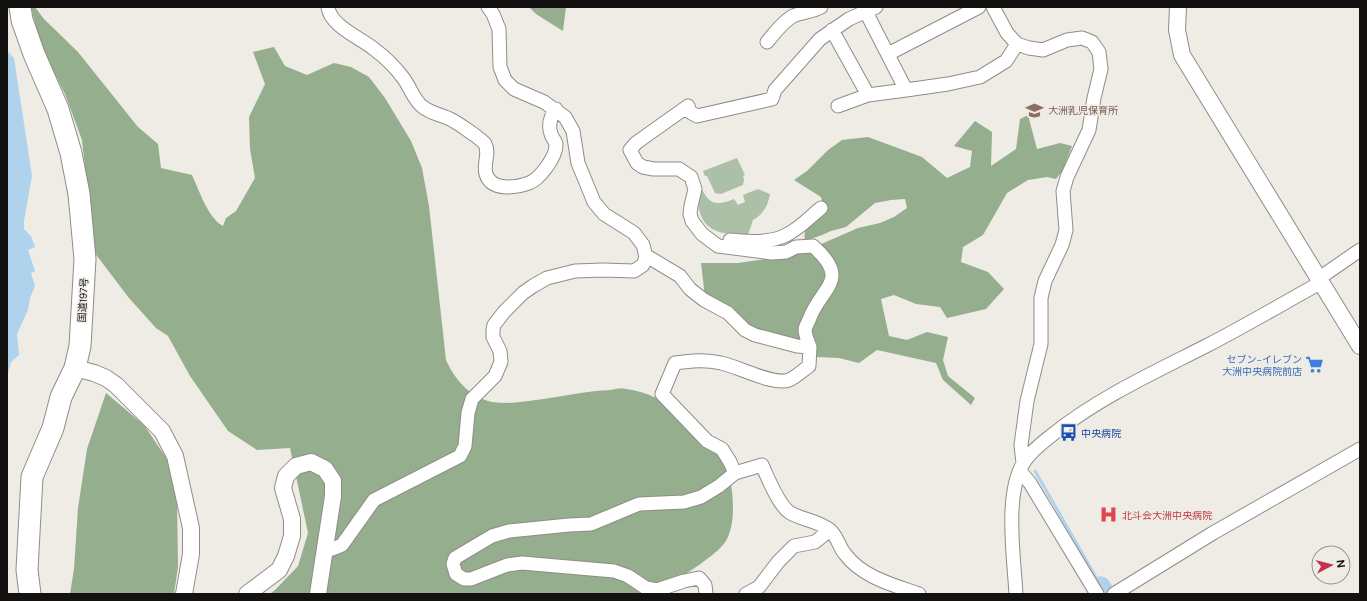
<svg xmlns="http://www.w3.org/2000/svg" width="1367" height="601" font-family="'DM Sans','Noto Sans JP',sans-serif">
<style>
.green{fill:#abc0a7}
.forest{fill:#94ae8e}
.water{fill:#afd2ed}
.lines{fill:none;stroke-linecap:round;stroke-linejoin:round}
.stream{stroke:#afd2ed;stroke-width:3}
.river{stroke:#afd2ed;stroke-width:19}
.minor-casing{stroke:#908c87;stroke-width:15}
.tertiary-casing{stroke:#908c87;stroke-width:18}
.trunk-casing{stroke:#908c87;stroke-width:23}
.minor{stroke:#fff;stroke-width:13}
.tertiary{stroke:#fff;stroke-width:16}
.trunk{stroke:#fff;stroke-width:21}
.labels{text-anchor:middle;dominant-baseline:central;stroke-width:3;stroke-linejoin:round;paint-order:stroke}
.education-label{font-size:10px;fill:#785e54;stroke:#efebe5;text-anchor:start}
.street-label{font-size:10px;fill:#141210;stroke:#efebe5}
.shop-label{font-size:10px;fill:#366cbe;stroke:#efebe5;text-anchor:end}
.transit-label{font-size:10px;fill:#164399;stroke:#efebe5;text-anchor:start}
.health-label{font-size:10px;fill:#be3a42;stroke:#efebe5;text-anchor:start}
</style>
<rect width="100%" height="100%" fill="#efebe5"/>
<!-- green -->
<path class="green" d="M737 158 745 175 743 176 744 180 743 185 721 194 715 193 707 176H705L703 171Z
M701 187C709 205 716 206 734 199L738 205 745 202 743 195 758 189 770 194C768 205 764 214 753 220L748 235C728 234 704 235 699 209 698 202 700 194 701 187Z"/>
<!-- forest -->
<path class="forest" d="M31 7H35L44 19 78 52 138 127 158 144 161 168 192 175C199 190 208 218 223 226L226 218 236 211 255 178 250 149 249 117 265 84 253 52 274 47 285 66 307 75 334 63 351 67 369 77 385 98 411 141 422 168 429 206 446 360C454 378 468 395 488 401 503 405 520 402 536 400 561 397 585 391 611 390 615 389 621 388 626 389 647 391 666 403 684 413 707 425 727 451 730 477 733 497 736 520 727 539 719 555 681 576 666 587L668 594H270L276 589 298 566 308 533 290 448 257 450 228 431 190 376 168 336 156 328 129 298 94 252 82 140 65 94 41 47Z
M529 7H566L563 31 536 14Z
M1028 115 1037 149 1060 143 1072 146 1063 170 1056 179 1047 177 1028 180 1007 193 983 235 963 247 961 262 988 272 1004 289 986 309 947 318 940 307 916 304 894 295 881 299 889 336 907 340 927 332 948 337 943 360 948 376 975 398 971 405 943 380 936 363 877 350 859 363 839 358 816 357 762 333 705 297 701 263H738L772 258 812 248 858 228 880 223 894 217 907 208 905 199 891 200 875 203 846 227 831 231 822 235 805 241C802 226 814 220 825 212L821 197 794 180 807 171 828 150 842 140 868 137 922 157 947 178 970 167 972 151 954 146 975 121 992 132 991 166 1016 149 1020 119Z
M106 393 144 425 169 462 177 496 178 567 174 594H70L74 569 78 508 87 449Z"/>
<!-- water -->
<path class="water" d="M7 51 14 58 32 176 24 221V229L31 236 35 247 28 250 35 271 31 273 35 286 30 298 28 310 17 334 19 355 11 362 7 377Z"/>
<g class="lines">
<!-- stream -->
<path class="stream" d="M1035 471 1101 586"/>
<!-- river -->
<path class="river" d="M1101 586 1106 594"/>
<defs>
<path id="minor" d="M328 7C330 26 361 38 374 49 385 57 396 68 404 79 410 87 414 101 423 107 430 113 442 115 450 119 460 124 467 130 476 136 478 138 483 141 485 144 490 153 483 164 486 174 491 191 515 188 529 183 540 179 556 157 556 145 556 141 552 138 551 134 548 125 550 117 556 109
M993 7 1007 33 1017 44 1029 48 1043 50 1067 40 1082 38 1092 42 1099 52 1101 69 1094 98 1089 130 1067 177 1063 191 1066 230 1062 245 1045 281 1041 298V344L1027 401 1021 445 1023 463
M866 12 906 90 948 84 980 77 1006 61 1017 44
M832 30 868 95
M767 42C775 33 782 22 793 16 802 12 812 12 821 7
M888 54 979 7
M838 106 868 95 906 90
M730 240C747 242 771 243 786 235 799 229 810 217 821 208
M646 257 650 258 680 276 690 289 704 300 728 313 745 330 755 335 797 346 810 347 809 366C802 371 796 377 789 380 774 386 737 366 721 363 705 359 690 361 675 363L662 394 707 441 722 449 730 462 735 473
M1318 279 1360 250
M810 347C808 342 805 334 805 329 806 326 808 322 809 320 821 286 852 281 813 246L796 247 786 252 772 253 718 246 702 234 692 221 690 214 691 206 695 189 691 177 679 169H654L643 167 637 163 630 150 636 143 688 106 690 112 697 116 772 99 775 90 820 39 849 19 876 7
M1020 471 1030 483 1097 594
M324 552 335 548 342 545 374 500 460 456 465 446 468 413 472 399 495 376 501 362 500 351 493 337V330L494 325 504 312 523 293 533 286 547 278 575 271 603 270 634 271 643 265 646 257 643 245 634 233 604 214 594 202 578 163 573 131 565 117 544 102 514 89 505 80 500 67 499 29 493 14 488 7
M706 594 705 585 699 578 684 581 657 590 646 588 628 576 614 571 522 563 507 565 471 579H464L456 574 453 564 455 558 492 536 509 531 569 525 591 524 639 504 684 502 701 497 719 486 735 473 762 465C768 478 778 504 789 512 801 520 818 520 831 531 838 538 839 547 845 554 862 577 893 585 919 594
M746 594 759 587 778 562 794 546 815 542 830 530
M1016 594C1014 558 1004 493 1024 462 1031 451 1042 443 1052 435 1098 398 1153 373 1206 346 1245 326 1282 304 1320 283
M1114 594 1213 533 1360 449"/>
<path id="tertiary" d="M1178 7 1177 30 1182 55 1360 346
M75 368 94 373 106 378 116 385 162 431 175 456 191 528V554L184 594
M247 594 279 570 286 556 292 536V519L283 488 286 476 296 466 311 462 325 469 333 481V496L318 594"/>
<path id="trunk" d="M20 7 22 20 34 54 58 109 71 153 79 194 85 259 80 346 75 368 61 397 53 428 32 477 27 570 30 594"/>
</defs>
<!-- minor casing -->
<use href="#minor" class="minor-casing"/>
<!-- tertiary casing -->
<use href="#tertiary" class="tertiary-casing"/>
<!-- trunk casing -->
<use href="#trunk" class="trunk-casing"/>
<!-- minor -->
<use href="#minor" class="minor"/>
<!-- tertiary -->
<use href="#tertiary" class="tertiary"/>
<!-- trunk -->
<use href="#trunk" class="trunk"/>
</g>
<!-- icons -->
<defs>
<symbol id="school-bare" viewBox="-9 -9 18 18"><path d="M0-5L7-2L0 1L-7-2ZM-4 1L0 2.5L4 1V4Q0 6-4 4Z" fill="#8d6e63" stroke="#efebe5" stroke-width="2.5" paint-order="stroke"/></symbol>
<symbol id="supermarket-bare" viewBox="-9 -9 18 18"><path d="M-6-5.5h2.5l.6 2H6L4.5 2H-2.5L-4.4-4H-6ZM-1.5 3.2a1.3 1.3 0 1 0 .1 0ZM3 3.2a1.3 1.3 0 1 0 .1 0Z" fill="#3f7fe0" stroke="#efebe5" stroke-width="2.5" paint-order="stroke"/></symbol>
<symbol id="bus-bare" viewBox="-9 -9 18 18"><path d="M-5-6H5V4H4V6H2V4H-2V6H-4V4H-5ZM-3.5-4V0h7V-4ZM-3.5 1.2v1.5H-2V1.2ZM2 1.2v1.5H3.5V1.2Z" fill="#1a4fb4" stroke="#efebe5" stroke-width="2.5" paint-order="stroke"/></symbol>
<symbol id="hospital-bare" viewBox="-9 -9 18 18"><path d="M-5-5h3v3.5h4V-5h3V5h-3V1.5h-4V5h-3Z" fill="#e0444e" stroke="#efebe5" stroke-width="2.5" paint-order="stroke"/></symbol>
</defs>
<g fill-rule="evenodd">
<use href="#school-bare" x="1022" y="98" width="25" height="25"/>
<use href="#supermarket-bare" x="1302" y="352" width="25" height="25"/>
<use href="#bus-bare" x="1056" y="420" width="25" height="25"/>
<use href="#hospital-bare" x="1096" y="502" width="25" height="25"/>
</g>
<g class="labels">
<!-- education labels -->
<g class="education-label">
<text x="1048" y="110">大洲乳児保育所</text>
</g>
<!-- street labels -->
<g class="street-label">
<text transform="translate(83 300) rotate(-87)">国道197号</text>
</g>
<!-- shop labels -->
<g class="shop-label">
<text x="1302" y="359">セブン-イレブン<tspan x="1302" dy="12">大洲中央病院前店</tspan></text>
</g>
<!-- transit labels -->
<g class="transit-label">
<text x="1081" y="433">中央病院</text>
</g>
<!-- health labels -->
<g class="health-label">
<text x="1122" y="515">北斗会大洲中央病院</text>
</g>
</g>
<!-- border -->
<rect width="1367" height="601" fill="none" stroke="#141210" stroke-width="16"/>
<!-- north arrow -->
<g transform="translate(1331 565) rotate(83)"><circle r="19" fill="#efebe5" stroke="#979490"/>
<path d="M0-3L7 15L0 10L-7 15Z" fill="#c3334d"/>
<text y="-6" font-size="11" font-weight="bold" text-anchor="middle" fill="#141210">N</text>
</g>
</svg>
